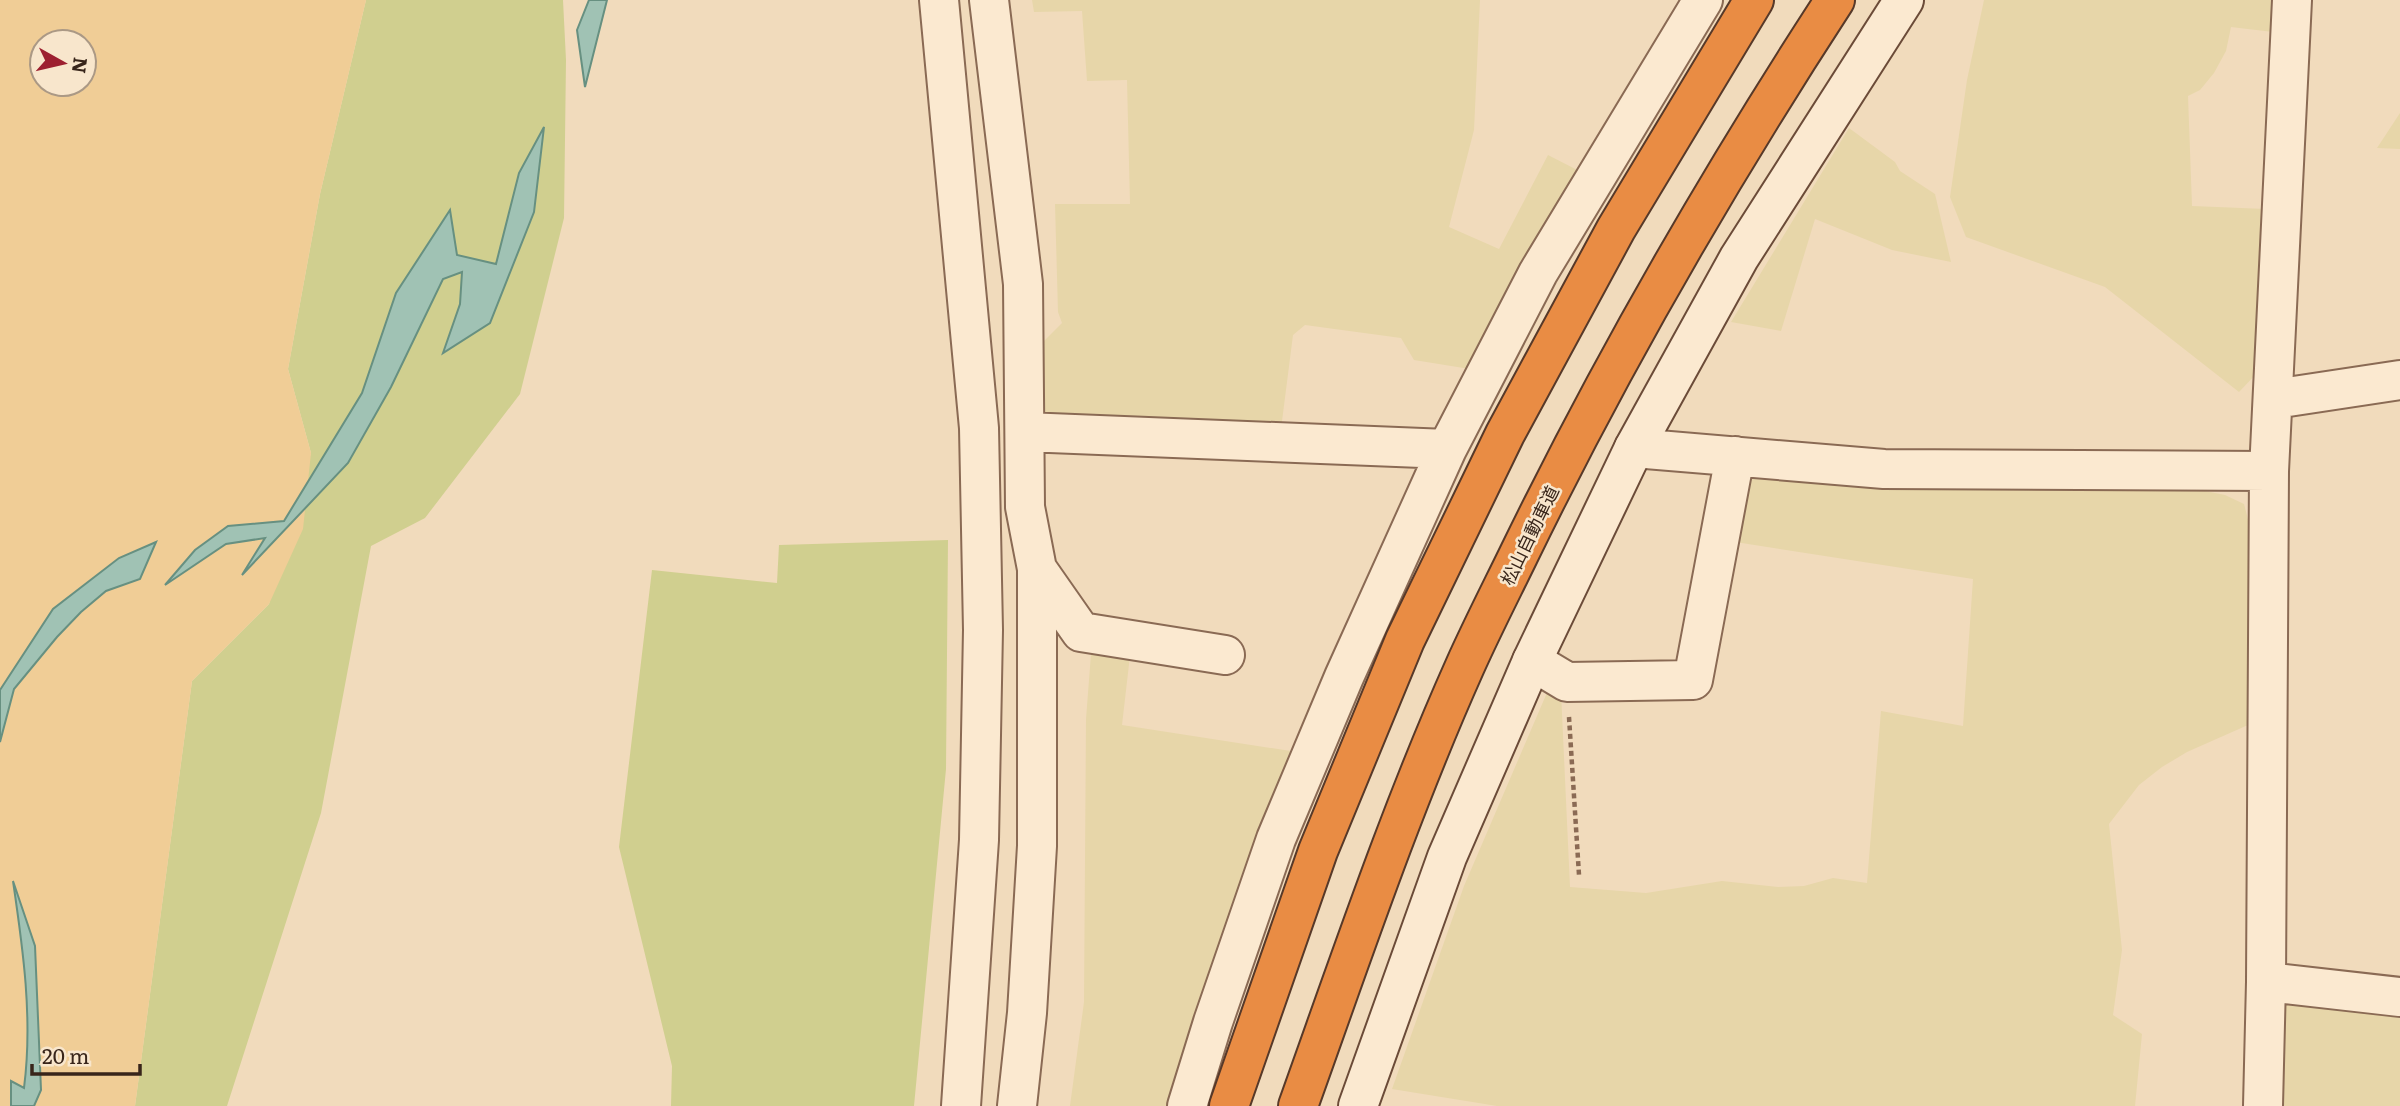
<svg xmlns="http://www.w3.org/2000/svg" width="2400" height="1106" font-family="Literata,'Noto Sans JP',serif">
<style>
.farmland{fill:#e7d6a9}
.green{fill:#d0cf8f}
.sand{fill:#f0cd96;fill-rule:evenodd}
.water{fill:#a0c2b4;stroke:#679081;stroke-width:2}
.lines{fill:none;stroke-linecap:round;stroke-linejoin:round}
.street-casing{stroke:#8a6a54;stroke-width:42}
.secondary-casing{stroke:#6b4b38;stroke-width:42}
.highway-casing{stroke:#573929;stroke-width:42}
.path{stroke:#8a6a54;stroke-width:4.5;stroke-dasharray:5 3.5;stroke-linecap:butt}
.street{stroke:#fbe9d0;stroke-width:38}
.secondary{stroke:#fbe9d0;stroke-width:38}
.highway{stroke:#e98c44;stroke-width:38}
.labels{text-anchor:middle;dominant-baseline:central;stroke-width:5;stroke-linejoin:round;paint-order:stroke}
.street-label{font-size:18px;fill:#38251a;stroke:#f8e6cc}
</style>
<rect width="100%" height="100%" fill="#f1dbbc"/>
<!-- farmland -->
<path class="farmland" d="M1032 0H1480L1474 130 1449 227 1499 249 1548 155 1583 173 1476 370 1414 360 1401 338 1305 325 1293 335 1281 429 1042 414 1044 341 1062 323 1058 312 1055 204H1130L1127 80 1087 81 1082 11 1034 12Z
M1984 0H2274L2273 32 2231 27 2226 51 2214 73 2200 90 2188 96 2192 206 2266 209 2258 372 2239 392 2105 287 1966 237 1950 197 1967 80Z
M2400 113V149L2377 148Z
M1849 128 1895 162 1900 171 1935 194 1951 262 1892 250 1815 219 1781 331 1731 322Z
M1755 477 2200 490 2225 495 2244 504 2251 531 2248 725 2187 752 2162 767 2139 785 2109 824 2122 950 2113 1015 2142 1034 2135 1106H1497L1392 1089 1464 886 1549 688 1561 692 1570 887 1646 893 1722 881 1778 887 1804 886 1833 878 1867 883 1881 711 1963 726 1973 579 1729 541 1743 481Z
M1092 641 1131 647 1122 725 1297 752 1170 1106H1070L1084 1002 1086 719Z
M2281 1002 2400 1006V1106H2282Z"/>
<!-- green -->
<path class="green" d="M366 0H563L566 60 564 218 520 394 425 518 371 546 321 813 227 1106H135L192 681 269 604 311 453 288 369 320 194Z
M948 540 946 769 914 1106H671L672 1066 619 847 652 570 777 583 779 545Z"/>
<!-- sand -->
<path class="sand" d="M0 0H366L320 194 288 369 311 453 303 529 269 604 192 681 135 1106H0ZM42 42H84V84H42Z"/>
<!-- water -->
<path class="water" d="M589 0H607L585 87 577 30Z
M544 127 534 212 490 323 443 353 460 304 462 272 443 279 391 387 348 463 242 575 265 538 226 544 165 585 195 550 228 526 284 521 362 393 396 293 450 210 457 255 496 264 519 173Z
M156 542 140 579 106 591 81 612 57 637 14 689 0 742V690L53 609 119 558Z
M13 881 35 946 41 1090 34 1106H11V1081L24 1088C33 1019 23 949 13 881Z"/>
<g class="lines">
<defs>
<path id="street" d="M939 0 979 428 983 630 979 840 961 1106
M989 0 1023 284 1025 507 1037 569V846L1027 1013 1017 1106
M2274 399 2400 380
M1025 432 1447 449
M1634 448 1884 469 2269 471
M1037 569 1081 632 1225 655
M1532 661 1567 682 1693 680 1735 456
M2266 982 2400 997
M1187 1106 1213 1022 1276 839 1344 677 1447 449 1538 273 1703 0
M2263 1106 2266 982 2269 471 2292 0"/>
<path id="secondary" d="M1358 1106 1447 857 1532 661 1634 448 1739 258 1904 0"/>
<path id="highway" d="M1229 1106 1318 851 1405 640 1505 434 1616 229 1754 0
M1298 1106C1351 958 1401 809 1465 666 1482 628 1501 591 1519 554 1612 363 1719 178 1835 0"/>
</defs>
<!-- street casing -->
<use href="#street" class="street-casing"/>
<!-- secondary casing -->
<use href="#secondary" class="secondary-casing"/>
<!-- highway casing -->
<use href="#highway" class="highway-casing"/>
<!-- path -->
<path class="path" d="M1569 717 1579 875"/>
<!-- street -->
<use href="#street" class="street"/>
<!-- secondary -->
<use href="#secondary" class="secondary"/>
<!-- highway -->
<use href="#highway" class="highway"/>
</g>
<g class="labels">
<!-- street labels -->
<g class="street-label">
<text transform="translate(1529 535) rotate(-64)">松山自動車道</text>
</g>
</g>
<!-- north arrow -->
<g transform="translate(63 63) rotate(98)"><circle r="33" fill="#f8e6cc" stroke="#ab9985" stroke-width="2"/>
<path d="M0-5L12 26L0 18L-12 26Z" fill="#9d2030"/>
<text y="-10" font-size="19" font-weight="bold" text-anchor="middle" fill="#38251a">N</text>
</g>
<!-- scale -->
<path d="M32 1064v10h108v-10" fill="none" stroke="#38251a" stroke-width="3.5"/>
<text x="42" y="1064" font-size="21" fill="#38251a" stroke="#f8e6cc" stroke-width="5" paint-order="stroke">20 m</text>
</svg>
